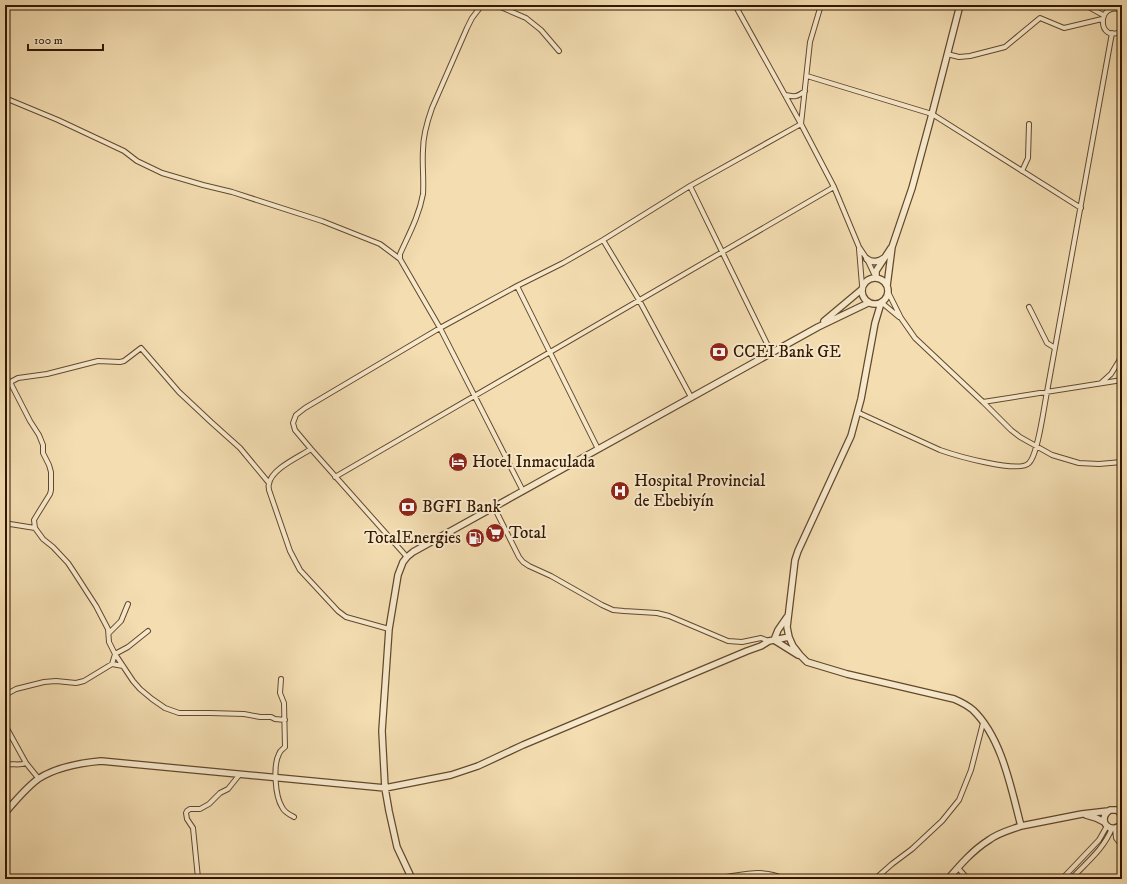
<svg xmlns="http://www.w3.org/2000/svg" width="1127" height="884" font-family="'IM FELL DW Pica',serif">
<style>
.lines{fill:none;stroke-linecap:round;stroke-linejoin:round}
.minor-casing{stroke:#63482c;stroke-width:6}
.tertiary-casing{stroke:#63482c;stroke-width:8}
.minor{stroke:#f7e9cc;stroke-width:4}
.tertiary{stroke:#f7e9cc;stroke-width:5.5}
.labels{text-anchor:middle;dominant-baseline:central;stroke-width:4;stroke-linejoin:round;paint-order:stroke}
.poi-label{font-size:17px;fill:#331700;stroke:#f7e9cc;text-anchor:start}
</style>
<rect width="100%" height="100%" fill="#f3ddb1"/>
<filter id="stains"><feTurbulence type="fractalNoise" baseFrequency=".005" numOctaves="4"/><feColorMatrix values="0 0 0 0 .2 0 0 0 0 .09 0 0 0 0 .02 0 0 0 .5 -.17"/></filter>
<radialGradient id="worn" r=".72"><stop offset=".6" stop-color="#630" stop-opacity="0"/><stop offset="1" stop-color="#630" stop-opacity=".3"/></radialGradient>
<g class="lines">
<defs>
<path id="minor" d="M482 5 472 18 467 28 432 108C427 122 423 135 423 150 422 164 424 179 423 194 419 216 409 234 400 254V259L440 328 523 491
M496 5 526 18 541 30 559 51
M735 5 801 124 834 187 859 247 867 259 875 276
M1085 5 1103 15
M1122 10C1096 0 1097 45 1122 31
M947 54 959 57 970 56 1005 47 1040 18 1064 28 1102 19
M807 76 932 114 1081 208
M785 95C795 97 797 97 805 91
M5 98 58 120 124 151 137 161 162 173 203 185 232 192 322 221 380 244 400 259
M1022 171 1028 158 1029 124
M690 186 771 352
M603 240 639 300 691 397
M859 249 862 285
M517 286 598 449
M888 292 901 318 915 338 983 402 1011 430 1020 437 1052 455 1079 463 1099 464 1122 462
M881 302 899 317
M1029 307 1047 343 1055 348
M5 379 10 382 30 421 39 435 43 445V453L49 465 51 472V490L50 494 37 515 34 520 35 528 43 539 53 547 68 563 74 572 96 606 108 629 109 642 115 654 133 681 140 689 152 699 165 708 179 713H210L244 714 260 717H271L275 719 285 720
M1101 383 1111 374 1122 356
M5 385 18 378 47 374 98 361 120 362 124 361 141 348 179 392 211 422 240 448 269 483
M983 402 1122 380
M857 412 940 450C954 455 1019 474 1029 463 1038 455 1044 406 1047 392L1112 33
M311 449C299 457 271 469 269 484 268 486 269 488 269 490L290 551 300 570 338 611 346 617 389 629
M335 477C501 379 668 284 834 187
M494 507 519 557 523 562 529 566 551 576 602 605 613 610 624 611 657 613 669 616 728 641 742 642 761 638 769 641
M5 525 10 524 35 528
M407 557 311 449 295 430 293 423 296 415 305 408 440 328 517 286 563 263 603 240 690 186 801 124 810 42 821 5
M109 633 121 621 128 604
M112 664 115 654 128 647 148 631
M281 679 280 693 284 703 285 747C283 749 280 750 279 754 273 765 275 796 282 807 284 812 290 815 294 817
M5 698 7 694 16 689 44 682 56 681 76 683 84 681 112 664 123 666
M5 725 26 763 39 779
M5 765C12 763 19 766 26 763
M1115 828 1116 838 1122 846
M958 868 968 879
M198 878 193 828 187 819 186 813 187 811 190 809H200L209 804 220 793 228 789 240 774
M716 879C737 875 764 868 784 879
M875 879 892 864 912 849 942 821 959 800 971 770 983 723
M1062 879 1099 840 1107 826
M1071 879C1086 863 1104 849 1112 828"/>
<path id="tertiary" d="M867 259C872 263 879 262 884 258
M876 277V271L891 248
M862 291a13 13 0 1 1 26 0a13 13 0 1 1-26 0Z
M887 286 892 247 912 188 932 114 960 5
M881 303 875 323 861 399 851 436 798 551 795 560 787 627 789 637 793 646 800 655 807 662 847 674 954 699C961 702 967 705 973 710 1002 738 1011 788 1021 826L1082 814 1108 811
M824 321 861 290
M787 617 778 630 774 640 798 655
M5 813C15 801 26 788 38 779 56 767 80 763 101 761L385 788 451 775 478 766 523 745 747 651 761 646 769 641 789 637
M1086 815 1096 818 1104 822
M1122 815 1117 810H1110C1095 820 1112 837 1122 823
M412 879 397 847 389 811 385 788 382 731 389 629 398 575 403 562 407 557 413 552 818 327 868 303
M948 879C960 865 973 850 989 840 998 833 1010 830 1021 826"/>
</defs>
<!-- minor casing -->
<use href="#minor" class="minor-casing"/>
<!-- tertiary casing -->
<use href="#tertiary" class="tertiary-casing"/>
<!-- minor -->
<use href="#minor" class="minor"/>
<!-- tertiary -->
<use href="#tertiary" class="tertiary"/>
</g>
<!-- icons -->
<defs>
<symbol id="bank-disc" viewBox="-11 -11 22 22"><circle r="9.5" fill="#8f2418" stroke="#f7e9cc"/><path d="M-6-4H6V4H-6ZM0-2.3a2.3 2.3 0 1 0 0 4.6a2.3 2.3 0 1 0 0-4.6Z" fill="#fff"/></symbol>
<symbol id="hotel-disc" viewBox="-11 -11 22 22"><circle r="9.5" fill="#8f2418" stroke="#f7e9cc"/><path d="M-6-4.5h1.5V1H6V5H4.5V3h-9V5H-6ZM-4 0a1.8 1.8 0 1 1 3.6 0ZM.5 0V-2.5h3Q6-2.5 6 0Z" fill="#fff"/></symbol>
<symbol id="hospital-disc" viewBox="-11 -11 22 22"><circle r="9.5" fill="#8f2418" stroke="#f7e9cc"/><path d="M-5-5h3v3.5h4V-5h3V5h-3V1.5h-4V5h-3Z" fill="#fff"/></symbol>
<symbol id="supermarket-disc" viewBox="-11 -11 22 22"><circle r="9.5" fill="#8f2418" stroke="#f7e9cc"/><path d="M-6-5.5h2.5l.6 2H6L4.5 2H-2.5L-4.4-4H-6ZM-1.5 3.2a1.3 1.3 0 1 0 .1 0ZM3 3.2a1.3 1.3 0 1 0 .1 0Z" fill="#fff"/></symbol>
<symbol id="fuel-disc" viewBox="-11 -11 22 22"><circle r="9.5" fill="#8f2418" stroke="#f7e9cc"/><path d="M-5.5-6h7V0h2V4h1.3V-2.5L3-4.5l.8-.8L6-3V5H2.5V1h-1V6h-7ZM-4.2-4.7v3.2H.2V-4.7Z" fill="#fff"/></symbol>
</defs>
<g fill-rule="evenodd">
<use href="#bank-disc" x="708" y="341" width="22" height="22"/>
<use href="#hotel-disc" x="447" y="451" width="22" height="22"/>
<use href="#hospital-disc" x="609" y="480" width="22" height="22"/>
<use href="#bank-disc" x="397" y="496" width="22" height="22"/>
<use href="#supermarket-disc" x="484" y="522" width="22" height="22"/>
<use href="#fuel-disc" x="464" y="527" width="22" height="22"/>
</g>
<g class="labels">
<!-- poi labels -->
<g class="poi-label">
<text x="733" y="352">CCEI Bank GE</text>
<text x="472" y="462">Hotel Inmaculada</text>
<text x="634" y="481">Hospital Provincial<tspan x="634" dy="20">de Ebebiyín</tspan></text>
<text x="422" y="507">BGFI Bank</text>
<text x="509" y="533">Total</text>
<text x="461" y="538" text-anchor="end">TotalEnergies</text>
</g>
</g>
<!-- margin -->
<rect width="1127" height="884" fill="none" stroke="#f3ddb1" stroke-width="20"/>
<rect x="6" y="6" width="1115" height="872" fill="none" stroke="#331700" stroke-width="2"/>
<rect x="10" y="10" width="1107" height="864" fill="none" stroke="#331700"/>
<!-- scale -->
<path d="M28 44v6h75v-6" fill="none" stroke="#331700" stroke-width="2"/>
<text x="34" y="44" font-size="12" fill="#331700" stroke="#f7e9cc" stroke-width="3" paint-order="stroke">100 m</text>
<rect width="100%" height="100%" filter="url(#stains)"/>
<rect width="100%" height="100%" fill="url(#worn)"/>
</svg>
